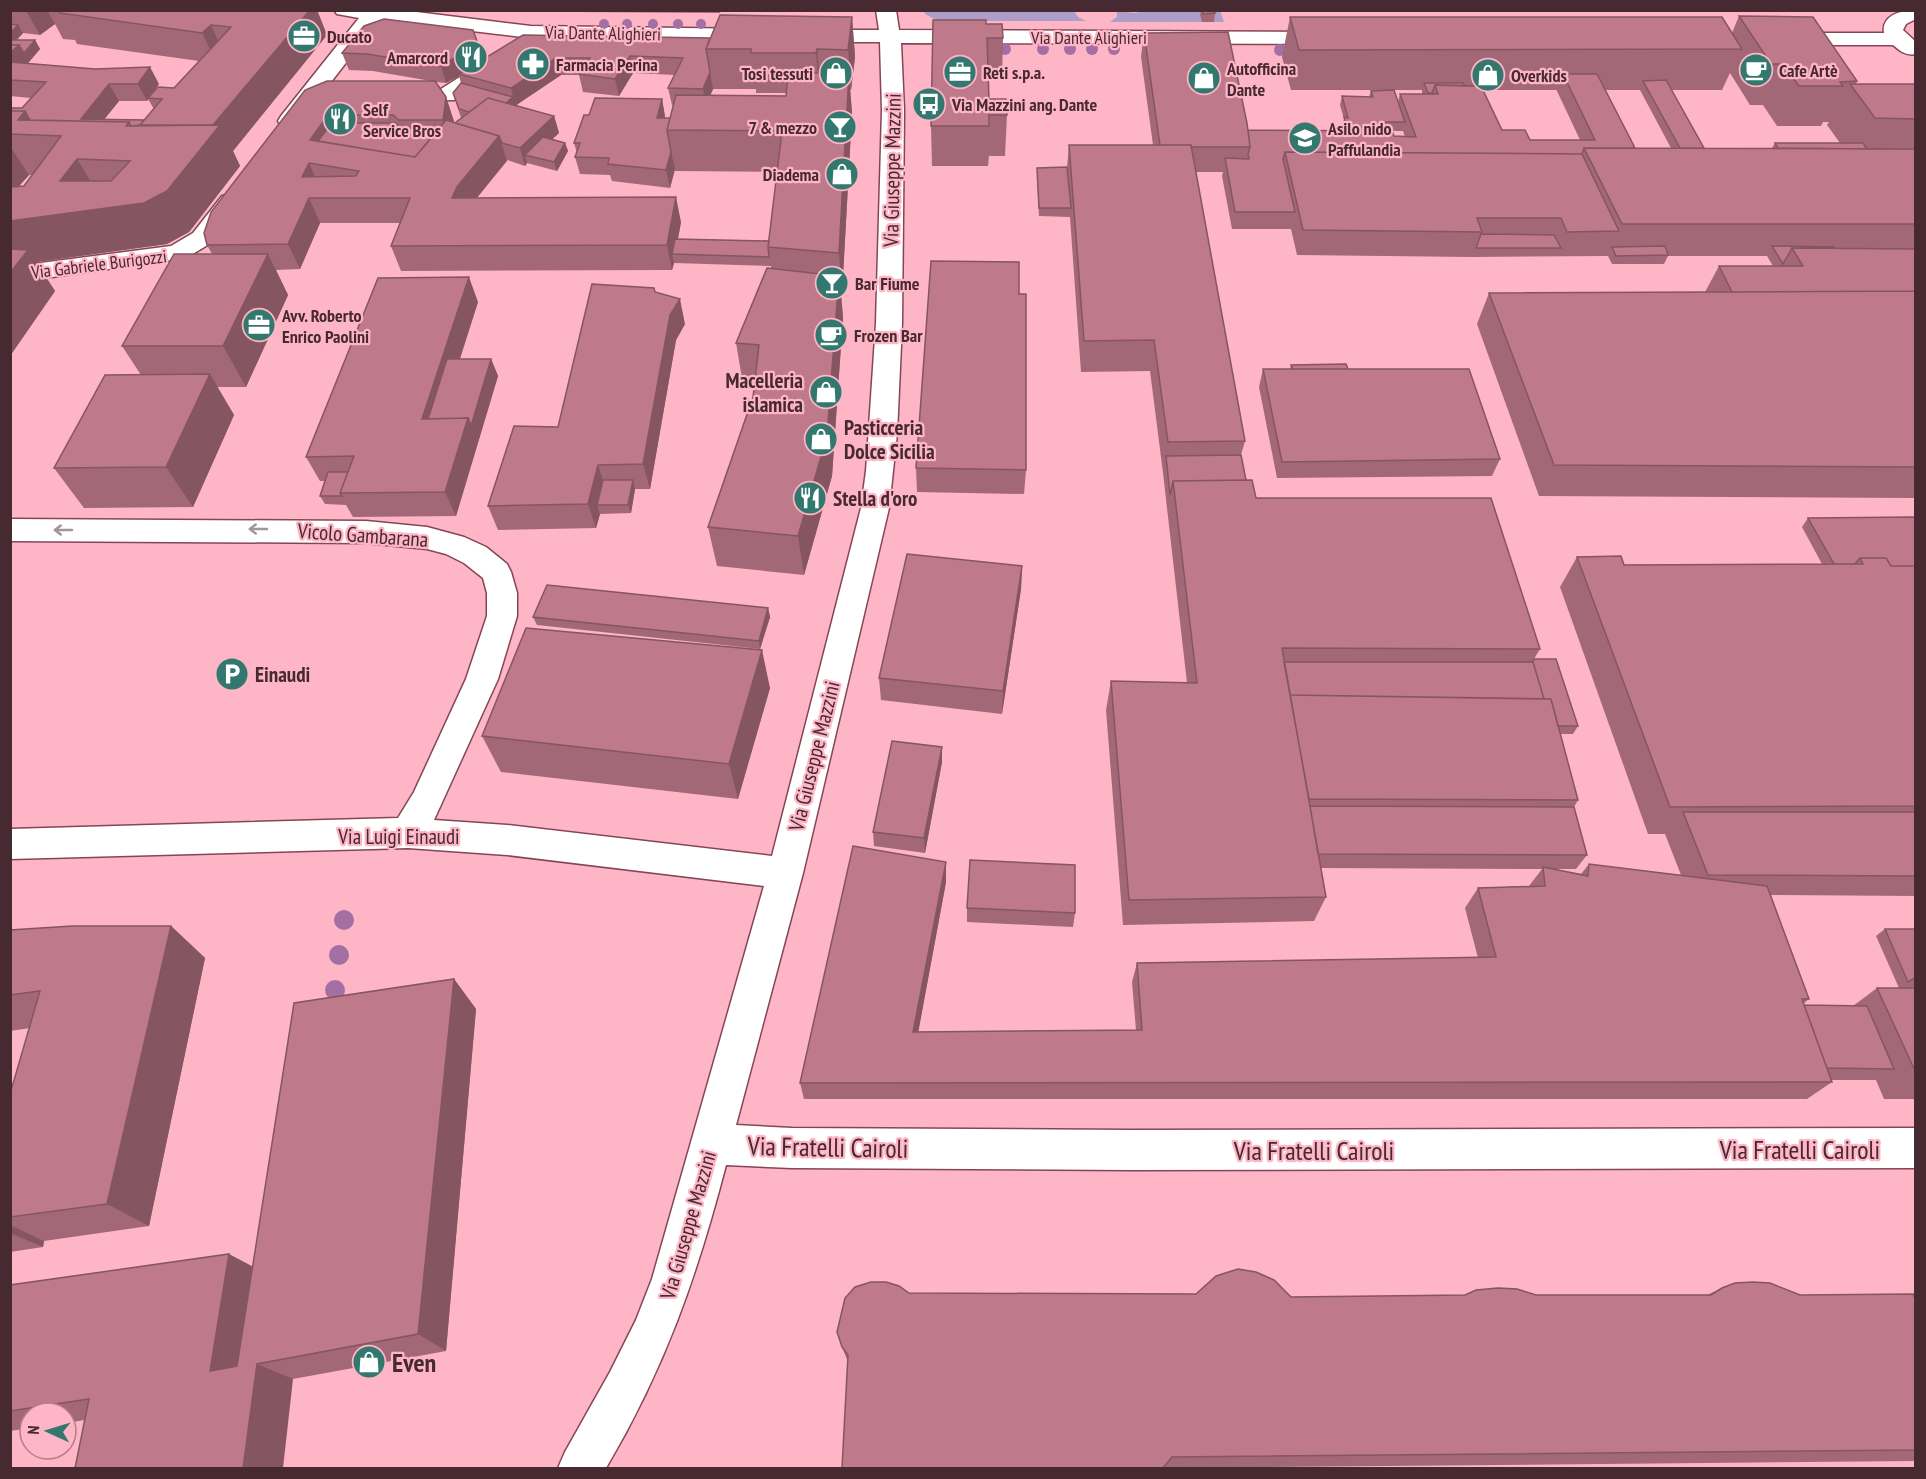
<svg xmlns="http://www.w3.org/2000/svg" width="1926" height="1479" font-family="'PT Sans Narrow',sans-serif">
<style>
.green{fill:#af9dc9}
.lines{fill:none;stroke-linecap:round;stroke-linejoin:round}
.street-casing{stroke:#844657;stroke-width:3}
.street{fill:#fff;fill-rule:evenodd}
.tree{fill:#a46fa2}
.wall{fill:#a36878;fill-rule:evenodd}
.shaded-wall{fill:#855561}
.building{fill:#be798b;stroke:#855561;stroke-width:1.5;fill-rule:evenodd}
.oneway{stroke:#a29498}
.labels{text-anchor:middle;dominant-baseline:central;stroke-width:4.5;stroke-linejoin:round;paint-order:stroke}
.far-street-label{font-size:18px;fill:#462931;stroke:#feb5c6}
.far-poi-label{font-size:18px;font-weight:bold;fill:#462931;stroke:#feb5c6;text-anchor:start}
.street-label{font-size:21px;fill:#462931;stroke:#feb5c6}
.poi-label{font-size:21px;font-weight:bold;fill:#462931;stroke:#feb5c6;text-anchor:start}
.near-street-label{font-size:26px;fill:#462931;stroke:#feb5c6}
.near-poi-label{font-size:26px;font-weight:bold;fill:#462931;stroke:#feb5c6;text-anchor:start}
</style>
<rect width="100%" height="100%" fill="#feb5c6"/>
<!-- green -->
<path class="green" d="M1148 10H1220L1224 22H1214L1212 15 1202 22H1110L1117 17V11L1135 13Z
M924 11H1074L1078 17 1086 21H938L925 14Z"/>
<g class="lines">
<defs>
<path id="street" d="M334 10H400L531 26 758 29 765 31 768 35 765 39 758 41 531 38 379 20 297 126 289 128 281 126 278 121 281 116 359 18 337 14Z
M876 10H896L899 30 1331 32 1338 34 1341 38 1338 42 1331 44 901 43 904 110 902 323 897 434 889 508 803 873 736 1125 792 1128 1129 1130 1916 1128V1168L1129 1170 792 1168 726 1165C697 1276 665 1368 606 1468H558L565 1452 610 1372 636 1320 652 1279 764 886 507 855 408 848 10 859V829L398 818 414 792 466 679 487 616V593L483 578 464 563 446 554 427 549 366 543 10 541V519L366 521 427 527 464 537 486 547 507 564 511 572 517 593V616L498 679 434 820 507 825 772 856 861 508 866 471 876 323 882 110 880 42H809L802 40 799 36 802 32 809 30H879Z
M1916 10V19L1906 24 1903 30 1916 42V54C1906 56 1900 51 1893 45H1784L1777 43 1774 39 1777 35 1784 33H1884C1881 15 1902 10 1916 10Z
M495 57 502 59 506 63 502 67 454 100 400 101 392 100 389 95 392 90 441 89 488 59Z
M230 194 238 196 242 201 211 243 186 258 10 283V267L171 246 193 233 222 196Z"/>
</defs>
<!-- street casing -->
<use href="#street" class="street-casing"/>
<!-- street -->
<use href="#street" class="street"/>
</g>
<!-- trees -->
<g class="tree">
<circle cx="604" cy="24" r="5"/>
<circle cx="627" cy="24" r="5"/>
<circle cx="653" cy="24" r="5"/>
<circle cx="678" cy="24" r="5"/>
<circle cx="701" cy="24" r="5"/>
<circle cx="1005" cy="49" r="6"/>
<circle cx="1043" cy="49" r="6"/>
<circle cx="1070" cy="49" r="6"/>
<circle cx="1092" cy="49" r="6"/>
<circle cx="1114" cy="49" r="6"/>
<circle cx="1280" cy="50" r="6"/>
<circle cx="344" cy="920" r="10"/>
<circle cx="339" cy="955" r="10"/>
<circle cx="335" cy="990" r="10"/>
</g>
<!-- wall -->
<path class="wall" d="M10 10H317L327 35 233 151 240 166 189 232 167 244 36 262 55 291 10 356V108H22L31 98 10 96ZM55 24 63 39 75 40 77 44 199 61 174 88 152 93 159 84 27 64 40 49 35 40H17L23 33 40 35ZM148 99 154 109 144 120 104 119 119 101H147ZM29 175H32L24 186H19Z
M574 10H720V13L574 12Z
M1201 10H1214L1215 13 1214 22H1202L1200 15Z
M1739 16 1857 81 1856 84H1916V498L1539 496 1477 324 1489 293 1705 292 1719 266H1773L1767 256H1668L1664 264H1612L1608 256 1473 257 1297 255 1291 229H1232L1222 176 1223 172H1196L1245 441 1241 455 1246 480 1256 498 1540 649 1534 659 1578 726 1573 734H1560L1578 800 1574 807 1587 855 1576 869H1550L1581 874 1589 864 1681 875 1665 834H1648L1560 587 1577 557 1624 565 1822 564 1802 527 1808 518 1916 520V896L1770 895 1809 999 1804 1003V1005L1853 1006 1877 988H1899L1876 936 1885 929H1916V1099H1884L1876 1080H1831L1832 1082 1807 1099H804L800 1083 946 862V882L918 1032 1136 1030 1132 982 1137 963 1478 958 1465 908 1478 888 1529 886 1542 869 1321 868 1326 897 1314 921 1123 925 1106 710 1111 681 1187 683 1163 473 1150 371 1081 372 1070 217 1039 216 1037 177V168H1067L1069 145H1153L1141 57 1144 33 1248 130 1344 131 1342 126 1344 119 1340 105 1342 96 1369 97 1371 91 1398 102 1400 94H1422V90H1291L1282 57 1290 17 1732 33ZM1730 73 1750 105H1763L1777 126H1821L1823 122H1829L1827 125 1840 143H1775L1772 148H1704L1671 90H1722ZM1483 90H1557V91L1580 140H1530L1502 130ZM1605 90H1640L1671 148H1635ZM1383 131H1403L1405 137 1394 136Z
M852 17 855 57 851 90H850L852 113 842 294H841L843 317 832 476 804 575 717 566 708 527 753 397 755 385 743 384 736 343 771 269V266L674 263 672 270 401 271 391 246 400 223H320L300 269 276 270 288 295 246 387H217L234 415 193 507 84 508 54 468 141 375 122 346 212 254 207 245 305 90 431 81 373 71 349 70 342 53 483 59 710 38ZM633 73 675 75 668 88 672 105H673L670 118H665L662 99 589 115 574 143 577 153 575 157 580 174 610 175 612 181 670 188 675 169V171L777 172 769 241 678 239 681 222 477 198 507 160 525 166 527 163 557 171 568 151 565 143 552 139 559 133 554 116 516 105 561 75H579L583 92 619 96ZM459 76 461 83 453 93 461 118 455 123H454L446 97 436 82 446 83ZM713 89H756V93H786V96L710 95Z
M986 24 1003 38 1002 78H989V99L1007 115 1005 156H989L988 166H932L931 126Z
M655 292 685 324 676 340 650 489H635L631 513 600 514 596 528 498 530 488 506 558 427Z
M1019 294 1026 470 1024 494 917 492 916 468Z
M478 302 460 359H491L498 376 456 516 353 517 346 505 325 504 320 496 325 481H320L306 457Z
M1291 365 1348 369 1500 459 1492 476 1277 478 1259 387 1263 369H1290Z
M1022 566 1021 589 1002 714 881 700 879 678Z
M768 608 770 617 760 649 537 625 533 617Z
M770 688 738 799 501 772 482 736Z
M942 762 925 853 874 846 873 832Z
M967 908 1075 913 1073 927 967 922Z
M171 926 205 958 149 1226 44 1241 43 1247 10 1252V1094L30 1028 10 1031V930Z
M454 979 476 1009 446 1351 293 1379 85 1420 66 1423V1413H30V1428L10 1431V1285L253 1267Z
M1722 1288 1800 1295 1916 1301V1461L1164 1468 848 1362 842 1347 909 1293 1291 1297 1536 1295H1707Z"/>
<!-- shaded-wall -->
<path class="shaded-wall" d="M27 10H47L55 24 40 35 26 11Z
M310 10H317L327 35 233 151 240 166 189 232 167 244 36 262 55 291 10 356V221L60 181 77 159 102 200 204 135Z
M852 17 855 57 851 90 848 50Z
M18 25 23 33 10 47V33Z
M211 25 225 56 217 63 202 33Z
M35 40 40 49 29 62 24 53Z
M478 44 484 61 459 74V76L446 83 441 66Z
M19 45 29 62 13 79 10 75V53Z
M817 49 821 90 820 94 816 53Z
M630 56 633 73 619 96 615 79Z
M556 58 561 75 515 106 511 88Z
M150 67 159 84 147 101 138 84Z
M710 72 713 89 706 106 703 89Z
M849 73 852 113 842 294 839 253Z
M109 84 119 101 91 136 81 119Z
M446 97 454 121 453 129 447 130 443 120Z
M513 97 515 106 499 108Z
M662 99 665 116 660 135 657 118Z
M25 111 40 136 18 120Z
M328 115 339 140 331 150 310 140Z
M554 116 559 133 534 157 525 155 527 163 525 166 520 148Z
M499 136 507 161 465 212 452 198 457 187Z
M565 143 568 151 557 171 554 162Z
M10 146 29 175 10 196Z
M671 152 675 169 670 188 666 170Z
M309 163 320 188 302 177Z
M676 197 681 222 675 254H672L674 263 672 270 667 245Z
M309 198 320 223 300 269 288 244Z
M268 254 288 295 246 387 223 346Z
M839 276 843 317 832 476 804 575 798 536Z
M469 277 478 302 438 426 422 419Z
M680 299 685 324 676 340 650 489 643 464 670 315Z
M491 359 498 376 456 516 445 492 468 418Z
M210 374 234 415 193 507 166 467Z
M598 465 606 489 597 505 600 514 596 528 588 504Z
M633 480 635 489 631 513 628 505Z
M1022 566 1021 589 1002 714 1003 691Z
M768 608 770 617 760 649 759 641Z
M762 650 770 688 738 799 729 764Z
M942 747V762L925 853 924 838Z
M946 862V882L915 1050 913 1032Z
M171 926 205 958 149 1226 107 1204Z
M454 979 476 1009 446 1351 418 1334Z
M10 1225 44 1241 43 1247 10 1233Z
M229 1254 265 1273 249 1386 210 1371Z
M257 1364 293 1379 283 1468H243Z"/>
<!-- building -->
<path class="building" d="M63 10H310L213 125H140L162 99 148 98 158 87 174 88 231 27 211 25 202 33 60 13Z
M1202 10H1214L1215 13 1203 14Z
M720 15 852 17 848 50 817 49 816 53H751V49H706Z
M1739 16 1813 17 1857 81 1840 82 1843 86H1799L1783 64H1771Z
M1290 17H1722L1742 49 1299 50Z
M384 19 473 30 478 44 441 66 367 54 342 53 364 26Z
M933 20H986V24H1002L1003 38H987L989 99H1006L1007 115H989V126H931Z
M10 24 18 25 10 33Z
M1228 32 1247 123 1250 147H1191V145H1160L1144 33Z
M523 35 710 38 706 49 710 72 703 89 668 88 683 58 630 56 615 79 579 74 590 58H556L511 88 459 74Z
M10 40H35L24 53 19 45H10Z
M10 45H19L10 53Z
M10 62 95 69 150 67 138 84H109L81 119 144 120 140 125 131 126 129 122 30 120 25 111H10V108H22L46 82 10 80Z
M788 73H849L839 253 768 247 782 131 667 130 676 95 786 96Z
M1563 74H1597L1635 148H1584L1582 154 1285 152 1283 159 1295 212H1235L1225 158 1249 159 1248 154 1250 147 1248 130 1392 131 1394 136 1416 137 1400 94H1438L1435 85 1481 86 1502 130H1525L1530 140H1595Z
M1666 80 1704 148H1680L1643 81Z
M327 81H435L446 97 443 120H399L393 115H328L310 140 415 157 446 120 499 136 457 187 452 198 676 197 667 245 391 246 410 198H309L288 244 207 245 204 233 211 212 305 90ZM309 163 359 171 356 176 302 177Z
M461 83 513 97 506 103 488 98 469 112 459 109 453 93Z
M1424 83H1463L1464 86 1435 85 1432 93H1428Z
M1850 84H1916V119L1875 118Z
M1394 90 1405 122H1382L1384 128 1347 127 1344 117 1348 118 1342 96 1373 97 1371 91Z
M488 98 554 116 520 148 502 143 499 136 455 123Z
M595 98 662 99 657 118H670L667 130 671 152 666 170 608 164 609 158 575 157 580 143H574L584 115H589Z
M10 111H25L18 120 129 122 126 126 220 125 167 191 144 203 10 221V187L24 186 61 136 10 134ZM77 159 130 161 111 181H60Z
M332 123H395L402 128H440L415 157 318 141Z
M543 137 565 143 554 162 525 155Z
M1775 143H1863L1867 149 1778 148Z
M1069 145H1191L1245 441 1168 442 1154 340 1084 341Z
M1584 148 1916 149V224H1622Z
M1285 152 1582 154 1619 231 1567 232 1561 218H1477L1482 232 1303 230Z
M1067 167 1071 208H1039L1037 168Z
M1481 234 1554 235 1561 248H1476Z
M675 239 769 241 768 247 769 257 672 254Z
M1665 246 1668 255 1616 256 1612 247Z
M1772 246 1834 247 1835 248H1792L1783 264Z
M1792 248 1916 249V291L1732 292 1719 266H1803Z
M10 249 28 250 10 273Z
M174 254H268L223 346H122Z
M931 261 1019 262V294H1026V470L916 468Z
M767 268 839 276 827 436 798 536 708 527 753 397 759 345 736 343Z
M469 277 422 419 468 418 445 492 340 493 354 456 306 457 378 278Z
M592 284 654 288 655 292 680 299 670 315 643 464 598 465 588 504 488 506 514 426 558 427Z
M1916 291V467L1554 465 1489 293Z
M447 359H491L471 426 468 418 428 419Z
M1346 364 1348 369H1293L1291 365Z
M1263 369H1469L1500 459 1282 462Z
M210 374 166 467 54 468 105 375Z
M1241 455 1246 480 1173 481 1170 495 1166 456Z
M328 472H348L340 493 342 496H320Z
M603 480H633L628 505H597Z
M1252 480 1256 498H1491L1540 649 1282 648 1326 897 1129 900 1111 681 1197 683 1173 481Z
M1914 517 1916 520V566H1891L1886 558H1860L1855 564H1834L1808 518Z
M907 554 1022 566 1003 691 879 678Z
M1621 556 1624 565 1863 564 1860 558H1886L1891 566H1916V806L1670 807 1577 557Z
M547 585 768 608 759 641 533 617Z
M526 628 762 650 729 764 482 736Z
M1534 659H1556L1578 726H1558L1551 699H1544L1533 662Z
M1284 662H1533L1544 699 1290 695Z
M1290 695 1551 699 1578 800 1309 799Z
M892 741 942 747 924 838 873 832Z
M1310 806 1574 807 1587 855 1318 854Z
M1683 812H1916V876L1708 875Z
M853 846 946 862 913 1032 1142 1030 1137 963 1496 957 1478 888 1545 886 1543 867 1588 876 1589 864 1767 886 1809 999H1802L1832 1082 800 1083Z
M970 860 1075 865V913L967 908Z
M72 926H171L107 1204 10 1217V1094L40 991 10 995V930Z
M1885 929H1916V977L1908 982Z
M454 979 418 1334 257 1364 243 1468H75L89 1399 10 1411V1285L229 1254 210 1371 237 1366 294 1003Z
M1877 988H1916V1073Z
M1804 1005 1867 1006 1894 1069 1827 1068Z
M1238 1269 1256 1272 1274 1280 1291 1297 1465 1295 1476 1290 1498 1288 1517 1289 1536 1295H1711L1722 1288 1735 1283 1753 1282 1770 1283 1800 1295 1913 1294 1916 1301V1450L1172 1457 1163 1468H842L848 1355 842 1347 837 1332 845 1298 855 1287 871 1282H886L899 1286 909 1293 1196 1294 1216 1276Z"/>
<!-- one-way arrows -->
<defs><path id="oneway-shaft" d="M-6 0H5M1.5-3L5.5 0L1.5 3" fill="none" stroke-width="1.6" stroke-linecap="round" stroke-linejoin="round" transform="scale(1.5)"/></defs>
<g class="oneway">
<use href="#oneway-shaft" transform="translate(258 529) rotate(-180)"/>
<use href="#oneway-shaft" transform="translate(63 530) rotate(180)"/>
</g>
<!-- icons -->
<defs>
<symbol id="office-disc" viewBox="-11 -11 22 22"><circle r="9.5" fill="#32786e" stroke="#feb5c6"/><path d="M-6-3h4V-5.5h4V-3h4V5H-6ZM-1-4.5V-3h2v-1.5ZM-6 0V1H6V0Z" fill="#fff"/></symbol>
<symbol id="restaurant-disc" viewBox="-11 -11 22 22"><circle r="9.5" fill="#32786e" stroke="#feb5c6"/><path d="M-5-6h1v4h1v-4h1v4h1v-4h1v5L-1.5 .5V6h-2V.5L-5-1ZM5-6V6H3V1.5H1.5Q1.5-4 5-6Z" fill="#fff"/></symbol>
<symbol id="pharmacy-disc" viewBox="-11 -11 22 22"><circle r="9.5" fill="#32786e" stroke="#feb5c6"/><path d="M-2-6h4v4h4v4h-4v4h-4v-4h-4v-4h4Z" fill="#fff"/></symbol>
<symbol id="cafe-disc" viewBox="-11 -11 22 22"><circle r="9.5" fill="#32786e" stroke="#feb5c6"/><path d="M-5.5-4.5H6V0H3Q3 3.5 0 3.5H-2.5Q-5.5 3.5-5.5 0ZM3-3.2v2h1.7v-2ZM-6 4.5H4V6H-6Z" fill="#fff"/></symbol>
<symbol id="shop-disc" viewBox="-11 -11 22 22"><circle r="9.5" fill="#32786e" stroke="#feb5c6"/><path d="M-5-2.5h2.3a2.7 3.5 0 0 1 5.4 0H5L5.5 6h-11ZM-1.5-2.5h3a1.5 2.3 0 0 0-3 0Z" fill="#fff"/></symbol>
<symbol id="bus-disc" viewBox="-11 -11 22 22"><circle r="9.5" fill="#32786e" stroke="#feb5c6"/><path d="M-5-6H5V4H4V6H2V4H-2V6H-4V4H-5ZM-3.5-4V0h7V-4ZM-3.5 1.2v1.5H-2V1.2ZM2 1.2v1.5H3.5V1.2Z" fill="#fff"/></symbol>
<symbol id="bar-disc" viewBox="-11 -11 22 22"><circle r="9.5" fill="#32786e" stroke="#feb5c6"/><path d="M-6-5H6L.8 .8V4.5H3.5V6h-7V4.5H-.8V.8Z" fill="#fff"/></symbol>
<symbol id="school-disc" viewBox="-11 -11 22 22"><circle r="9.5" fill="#32786e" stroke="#feb5c6"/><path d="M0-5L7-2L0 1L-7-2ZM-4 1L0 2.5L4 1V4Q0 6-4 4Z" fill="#fff"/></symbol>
<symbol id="parking-disc" viewBox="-11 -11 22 22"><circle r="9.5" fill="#32786e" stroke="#feb5c6"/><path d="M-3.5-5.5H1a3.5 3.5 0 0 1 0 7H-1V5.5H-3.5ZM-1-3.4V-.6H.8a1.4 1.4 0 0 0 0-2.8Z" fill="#fff"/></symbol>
</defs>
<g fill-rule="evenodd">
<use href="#office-disc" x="285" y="17" width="38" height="38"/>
<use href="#restaurant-disc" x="452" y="38" width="38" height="38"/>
<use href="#pharmacy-disc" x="514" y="45" width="38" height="38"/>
<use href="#cafe-disc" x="1737" y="51" width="38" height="38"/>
<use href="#office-disc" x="941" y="53" width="38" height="38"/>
<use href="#shop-disc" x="817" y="54" width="38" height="38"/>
<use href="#shop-disc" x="1469" y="56" width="38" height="38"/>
<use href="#shop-disc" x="1185" y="59" width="38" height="38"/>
<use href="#bus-disc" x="910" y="85" width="38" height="38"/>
<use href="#restaurant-disc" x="321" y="100" width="38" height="38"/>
<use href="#bar-disc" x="821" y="108" width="38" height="38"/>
<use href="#school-disc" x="1286" y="119" width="38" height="38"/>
<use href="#shop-disc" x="823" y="155" width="38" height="38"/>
<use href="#bar-disc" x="813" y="264" width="38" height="38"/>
<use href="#office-disc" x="240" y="306" width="38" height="38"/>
<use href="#cafe-disc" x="812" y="316" width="38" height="38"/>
<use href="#shop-disc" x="807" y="373" width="38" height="38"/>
<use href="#shop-disc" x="802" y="420" width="38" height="38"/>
<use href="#restaurant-disc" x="791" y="479" width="38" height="38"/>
<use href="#parking-disc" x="213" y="655" width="38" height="38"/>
<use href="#shop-disc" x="350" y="1343" width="38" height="38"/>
</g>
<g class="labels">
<!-- far-street labels -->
<g class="far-street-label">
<text transform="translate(603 33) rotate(1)">Via Dante Alighieri</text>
<text x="1089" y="37">Via Dante Alighieri</text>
<text transform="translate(99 264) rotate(-7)">Via Gabriele Burigozzi</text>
</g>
<!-- far-poi labels -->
<g class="far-poi-label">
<text x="327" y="36">Ducato</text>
<text x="448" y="57" text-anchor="end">Amarcord</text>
<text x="556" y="64">Farmacia Perina</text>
<text x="1227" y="68">Autofficina<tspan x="1227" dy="21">Dante</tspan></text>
<text x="1779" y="70">Cafe Artè</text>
<text x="983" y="72">Reti s.p.a.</text>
<text x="813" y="73" text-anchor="end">Tosi tessuti</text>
<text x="1511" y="75">Overkids</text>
<text x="952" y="104">Via Mazzini ang. Dante</text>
<text x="363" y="109">Self<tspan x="363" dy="21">Service Bros</tspan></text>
<text x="817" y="127" text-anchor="end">7 &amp; mezzo</text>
<text x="1328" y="128">Asilo nido<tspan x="1328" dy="21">Paffulandia</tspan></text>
<text x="819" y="174" text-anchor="end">Diadema</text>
<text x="855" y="283">Bar Fiume</text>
<text x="282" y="315">Avv. Roberto<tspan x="282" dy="21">Enrico Paolini</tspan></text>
<text x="854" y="335">Frozen Bar</text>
</g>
<!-- street labels -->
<g class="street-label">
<text transform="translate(892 170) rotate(-89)">Via Giuseppe Mazzini</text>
<text transform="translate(363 535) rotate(4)">Vicolo Gambarana</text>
<text transform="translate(814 756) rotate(-76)">Via Giuseppe Mazzini</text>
<text x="399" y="836">Via Luigi Einaudi</text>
<text transform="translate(688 1225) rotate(-74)">Via Giuseppe Mazzini</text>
</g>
<!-- poi labels -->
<g class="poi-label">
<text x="803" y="380" text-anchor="end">Macelleria<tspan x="803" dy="24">islamica</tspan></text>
<text x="844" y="427">Pasticceria<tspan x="844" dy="24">Dolce Sicilia</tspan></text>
<text x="833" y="498">Stella d'oro</text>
<text x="255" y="674">Einaudi</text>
</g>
<!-- near-street labels -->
<g class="near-street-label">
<text transform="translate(828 1147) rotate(1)">Via Fratelli Cairoli</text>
<text x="1800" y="1149">Via Fratelli Cairoli</text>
<text x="1314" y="1150">Via Fratelli Cairoli</text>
</g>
<!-- near-poi labels -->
<g class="near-poi-label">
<text x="392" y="1362">Even</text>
</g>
</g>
<!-- border -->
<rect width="1926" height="1479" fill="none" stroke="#462931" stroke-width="24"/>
<!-- north arrow -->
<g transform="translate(48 1431) rotate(274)"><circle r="28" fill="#feb5c6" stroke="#b47d8a" stroke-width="1.5"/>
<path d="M0-4.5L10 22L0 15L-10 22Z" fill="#32786e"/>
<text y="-9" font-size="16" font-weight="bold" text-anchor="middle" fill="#462931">N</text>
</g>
</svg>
